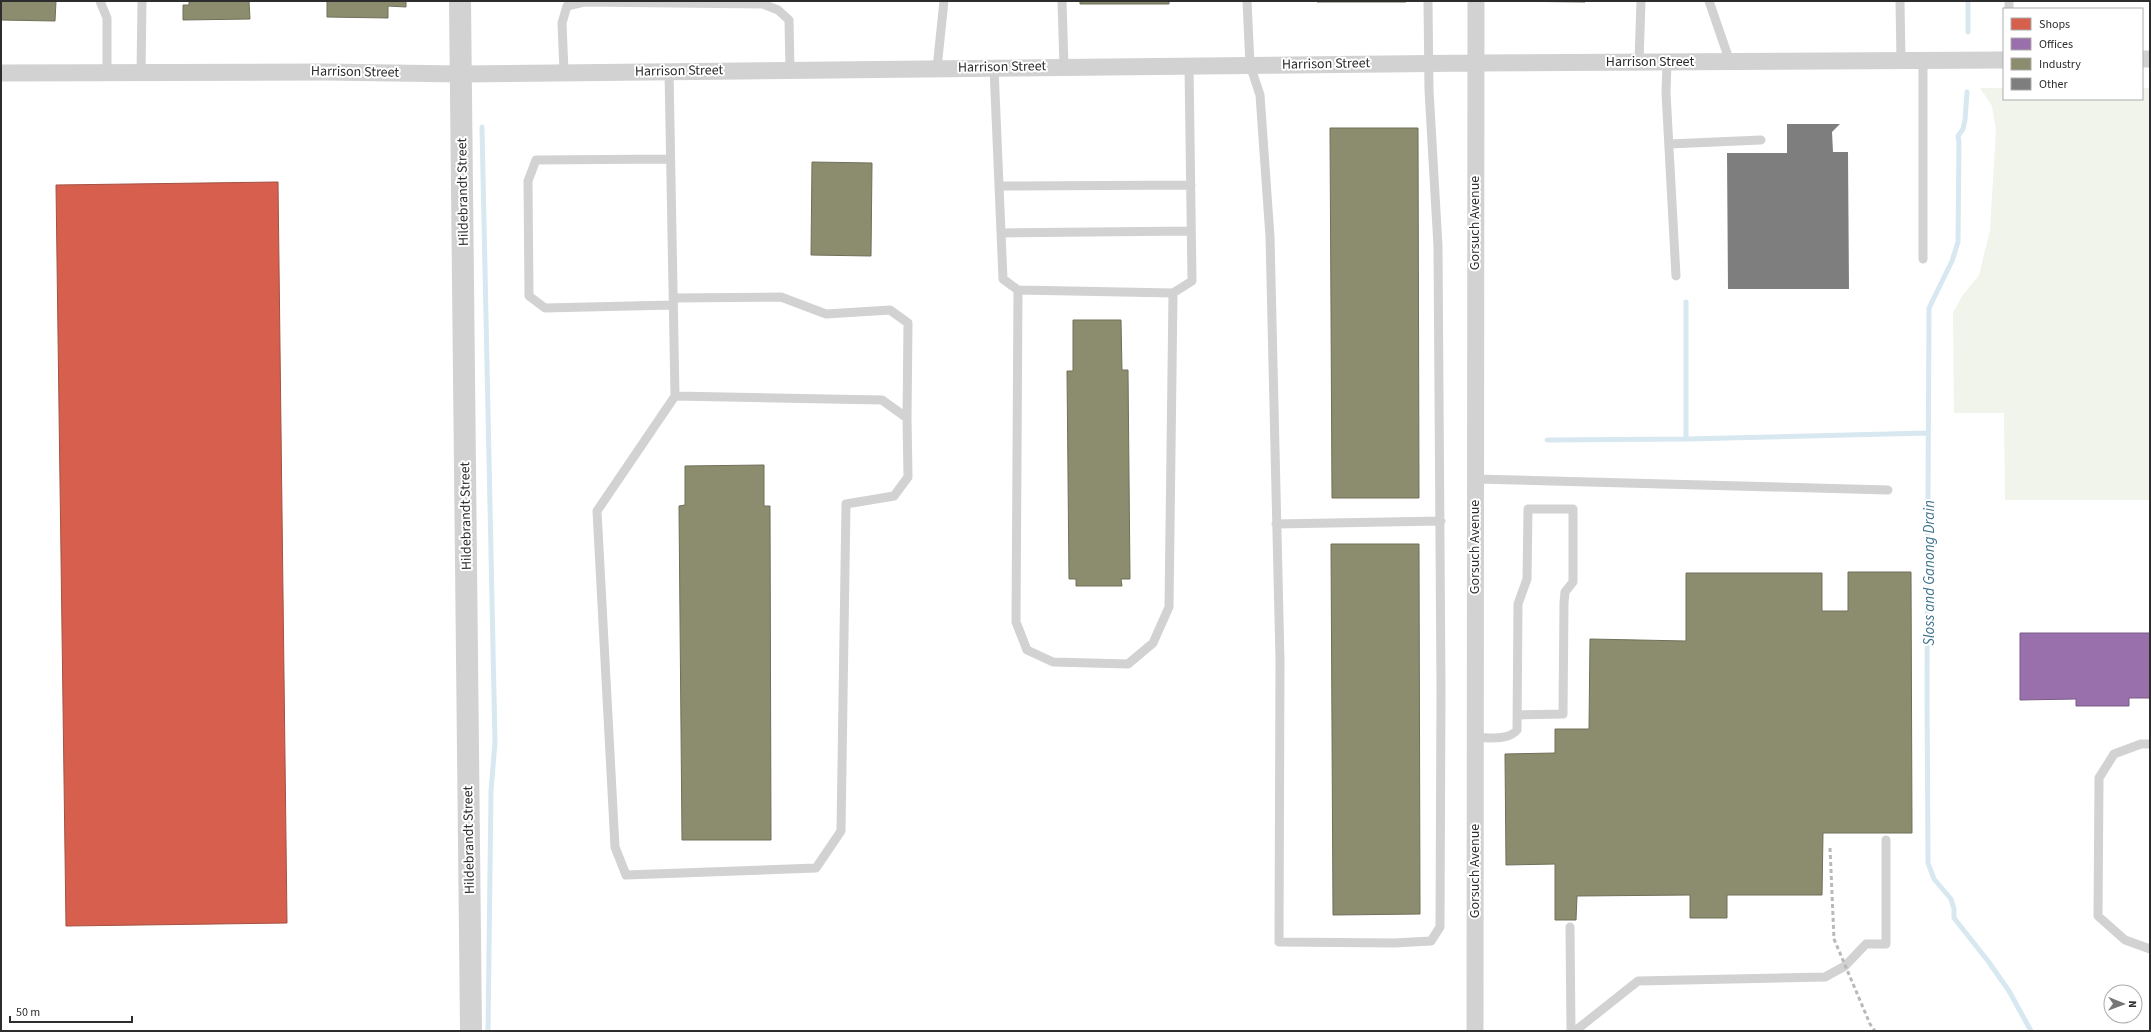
<svg xmlns="http://www.w3.org/2000/svg" width="2151" height="1032" font-family="'Source Sans 3',sans-serif">
<style>
.green{fill:#f0f4eb}
.shops{fill:#d6604d;stroke:#a35143}
.offices{fill:#9970ab;stroke:#795c85}
.industry{fill:#8c8c6e;stroke:#70705a}
.lines{fill:none;stroke-linecap:round;stroke-linejoin:round}
.stream{stroke:#d8e8f0;stroke-width:5}
.building{fill:#7e7e7e}
.service{stroke:#d2d2d2;stroke-width:9}
.minor{stroke:#d2d2d2;stroke-width:17}
.tertiary{stroke:#d2d2d2;stroke-width:22}
.rail{stroke:#b9b9b9;stroke-width:3;stroke-dasharray:4 3;stroke-linecap:butt}
.labels{text-anchor:middle;dominant-baseline:central;stroke-width:4;stroke-linejoin:round;paint-order:stroke}
.street-label{font-size:14px;fill:#2d2d2d;stroke:#fff}
.water-label{font-size:15px;font-style:italic;fill:#3d728e;stroke:#fff}
</style>
<rect width="100%" height="100%" fill="#fff"/>
<!-- green -->
<path class="green" d="M1980 88H2004V99H2142V88H2150V500H2005L2004 413H1954L1953 313 1962 296 1979 275 1990 230 1996 130 1992 106Z"/>
<!-- shops -->
<path class="shops" d="M278 182 287 923 66 926 56 185Z"/>
<!-- offices -->
<path class="offices" d="M2020 633H2150V698H2129V706H2076V699L2020 700Z"/>
<!-- industry -->
<path class="industry" d="M1 1H56L55 21 1 20Z
M189 1H249L250 19 183 20V5H189Z
M327 1H406V7L388 6V18L327 17Z
M1080 1H1169V4H1080Z
M1317 1H1406V2H1317Z
M1496 1H1585V2Z
M1330 128H1418L1419 498H1332Z
M812 162 872 163 871 256 811 255Z
M1073 320H1121L1122 370H1128L1130 579H1121L1122 586H1076V579H1069L1067 371H1073Z
M764 465V506H770L771 840H682L679 506 685 505V466Z
M1331 544H1419L1420 914 1333 915Z
M1848 572H1911L1912 833H1823L1822 895H1727V918H1690V895L1577 896 1576 920H1555V864L1506 865 1505 754 1555 753V729H1589L1590 639 1686 641V573H1822V611H1848Z"/>
<g class="lines">
<!-- stream -->
<path class="stream" d="M1968 32V1
M1967 92 1965 120 1963 129 1958 136 1959 142 1958 242 1952 261 1929 308 1927 689 1928 863 1934 879 1951 899 1954 909V918L1988 961 2009 991 2031 1031
M482 127 495 742 491 791 488 1031
M1686 302V439
M1547 440 1686 439 1927 433"/>
</g>
<!-- building -->
<path class="building" d="M1787 124H1840L1832 132 1833 152H1848L1849 289H1728L1727 153H1787Z"/>
<g class="lines">
<!-- service -->
<path class="service" d="M100 1 107 18V73
M1062 1 1064 67
M1247 1 1250 65 1260 95 1270 237 1280 660 1279 942 1394 943 1431 941 1440 927 1441 689 1438 246 1429 90 1428 1
M1709 1 1730 62
M1900 1 1901 61
M2009 1V9
M1923 61V259
M1639 62 1641 1
M1667 62 1666 93 1676 276
M937 68 944 1
M994 68 1003 279 1018 290 1173 293 1192 281 1189 66
M669 71 675 396 597 511 615 847 626 875 816 868 841 831 846 504 894 496 908 477 907 418 882 400 675 396
M564 72 562 23 567 6 584 2 763 4 778 10 789 20 790 70
M141 73 142 1
M1669 144 1761 140
M670 159 536 160 528 181 529 296 545 308 673 305
M999 186 1191 185
M1001 233 1191 231
M1018 290 1016 622 1027 650 1053 662 1128 664 1153 643 1169 607 1173 293
M673 298 781 297 826 314 890 310 908 323 907 418
M1475 479 1888 490
M1276 524 1441 521
M1475 738C1488 737 1508 741 1517 730L1518 604 1527 579 1528 509H1573V582L1565 592 1564 603 1563 714 1518 715
M2150 744H2141L2114 754 2099 778 2098 916 2125 940 2150 949
M1570 927 1571 1031
M1575 1031 1638 981 1825 977 1845 966 1866 944H1886V840"/>
<!-- minor -->
<path class="minor" d="M2142 59H2150
M1 73 325 72 461 74 1476 63 2004 60
M1475 1031 1476 1"/>
<!-- tertiary -->
<path class="tertiary" d="M460 1 471 1031"/>
<!-- rail -->
<path class="rail" d="M1830 848 1834 939 1870 1024 1875 1031"/>
</g>
<g class="labels">
<!-- street labels -->
<g class="street-label">
<text x="1650" y="62">Harrison Street</text>
<text transform="translate(1326 64) rotate(-1)">Harrison Street</text>
<text transform="translate(1002 67) rotate(-1)">Harrison Street</text>
<text transform="translate(679 71) rotate(-1)">Harrison Street</text>
<text transform="translate(355 72) rotate(1)">Harrison Street</text>
<text transform="translate(463 192) rotate(-91)">Hildebrandt Street</text>
<text transform="translate(1475 223) rotate(-90)">Gorsuch Avenue</text>
<text transform="translate(466 516) rotate(-91)">Hildebrandt Street</text>
<text transform="translate(1475 547) rotate(-90)">Gorsuch Avenue</text>
<text transform="translate(469 840) rotate(-91)">Hildebrandt Street</text>
<text transform="translate(1475 871) rotate(-90)">Gorsuch Avenue</text>
</g>
<!-- water labels -->
<g class="water-label">
<text transform="translate(1929 573) rotate(-90)">Sloss and Ganong Drain</text>
</g>
</g>
<!-- border -->
<rect width="2151" height="1032" fill="none" stroke="#2d2d2d" stroke-width="4"/>
<!-- legend -->
<rect x="2003" y="8" width="140" height="92" fill="#ffffff" stroke="#ababab"/>
<rect x="2011" y="18" width="20" height="12" fill="#d6604d" stroke="#ababab"/>
<text x="2039" y="28" font-size="12" fill="#2d2d2d">Shops</text>
<rect x="2011" y="38" width="20" height="12" fill="#9970ab" stroke="#ababab"/>
<text x="2039" y="48" font-size="12" fill="#2d2d2d">Offices</text>
<rect x="2011" y="58" width="20" height="12" fill="#8c8c6e" stroke="#ababab"/>
<text x="2039" y="68" font-size="12" fill="#2d2d2d">Industry</text>
<rect x="2011" y="78" width="20" height="12" fill="#7e7e7e" stroke="#ababab"/>
<text x="2039" y="88" font-size="12" fill="#2d2d2d">Other</text>
<!-- north arrow -->
<g transform="translate(2123 1004) rotate(91)"><circle r="19" fill="#ffffff" stroke="#ababab"/>
<path d="M0-3L7 15L0 10L-7 15Z" fill="#767676"/>
<text y="-6" font-size="11" font-weight="bold" text-anchor="middle" fill="#2d2d2d">N</text>
</g>
<!-- scale -->
<path d="M10 1016v6h122v-6" fill="none" stroke="#2d2d2d" stroke-width="2"/>
<text x="16" y="1016" font-size="12" fill="#2d2d2d" stroke="#ffffff" stroke-width="3" paint-order="stroke">50 m</text>
</svg>
